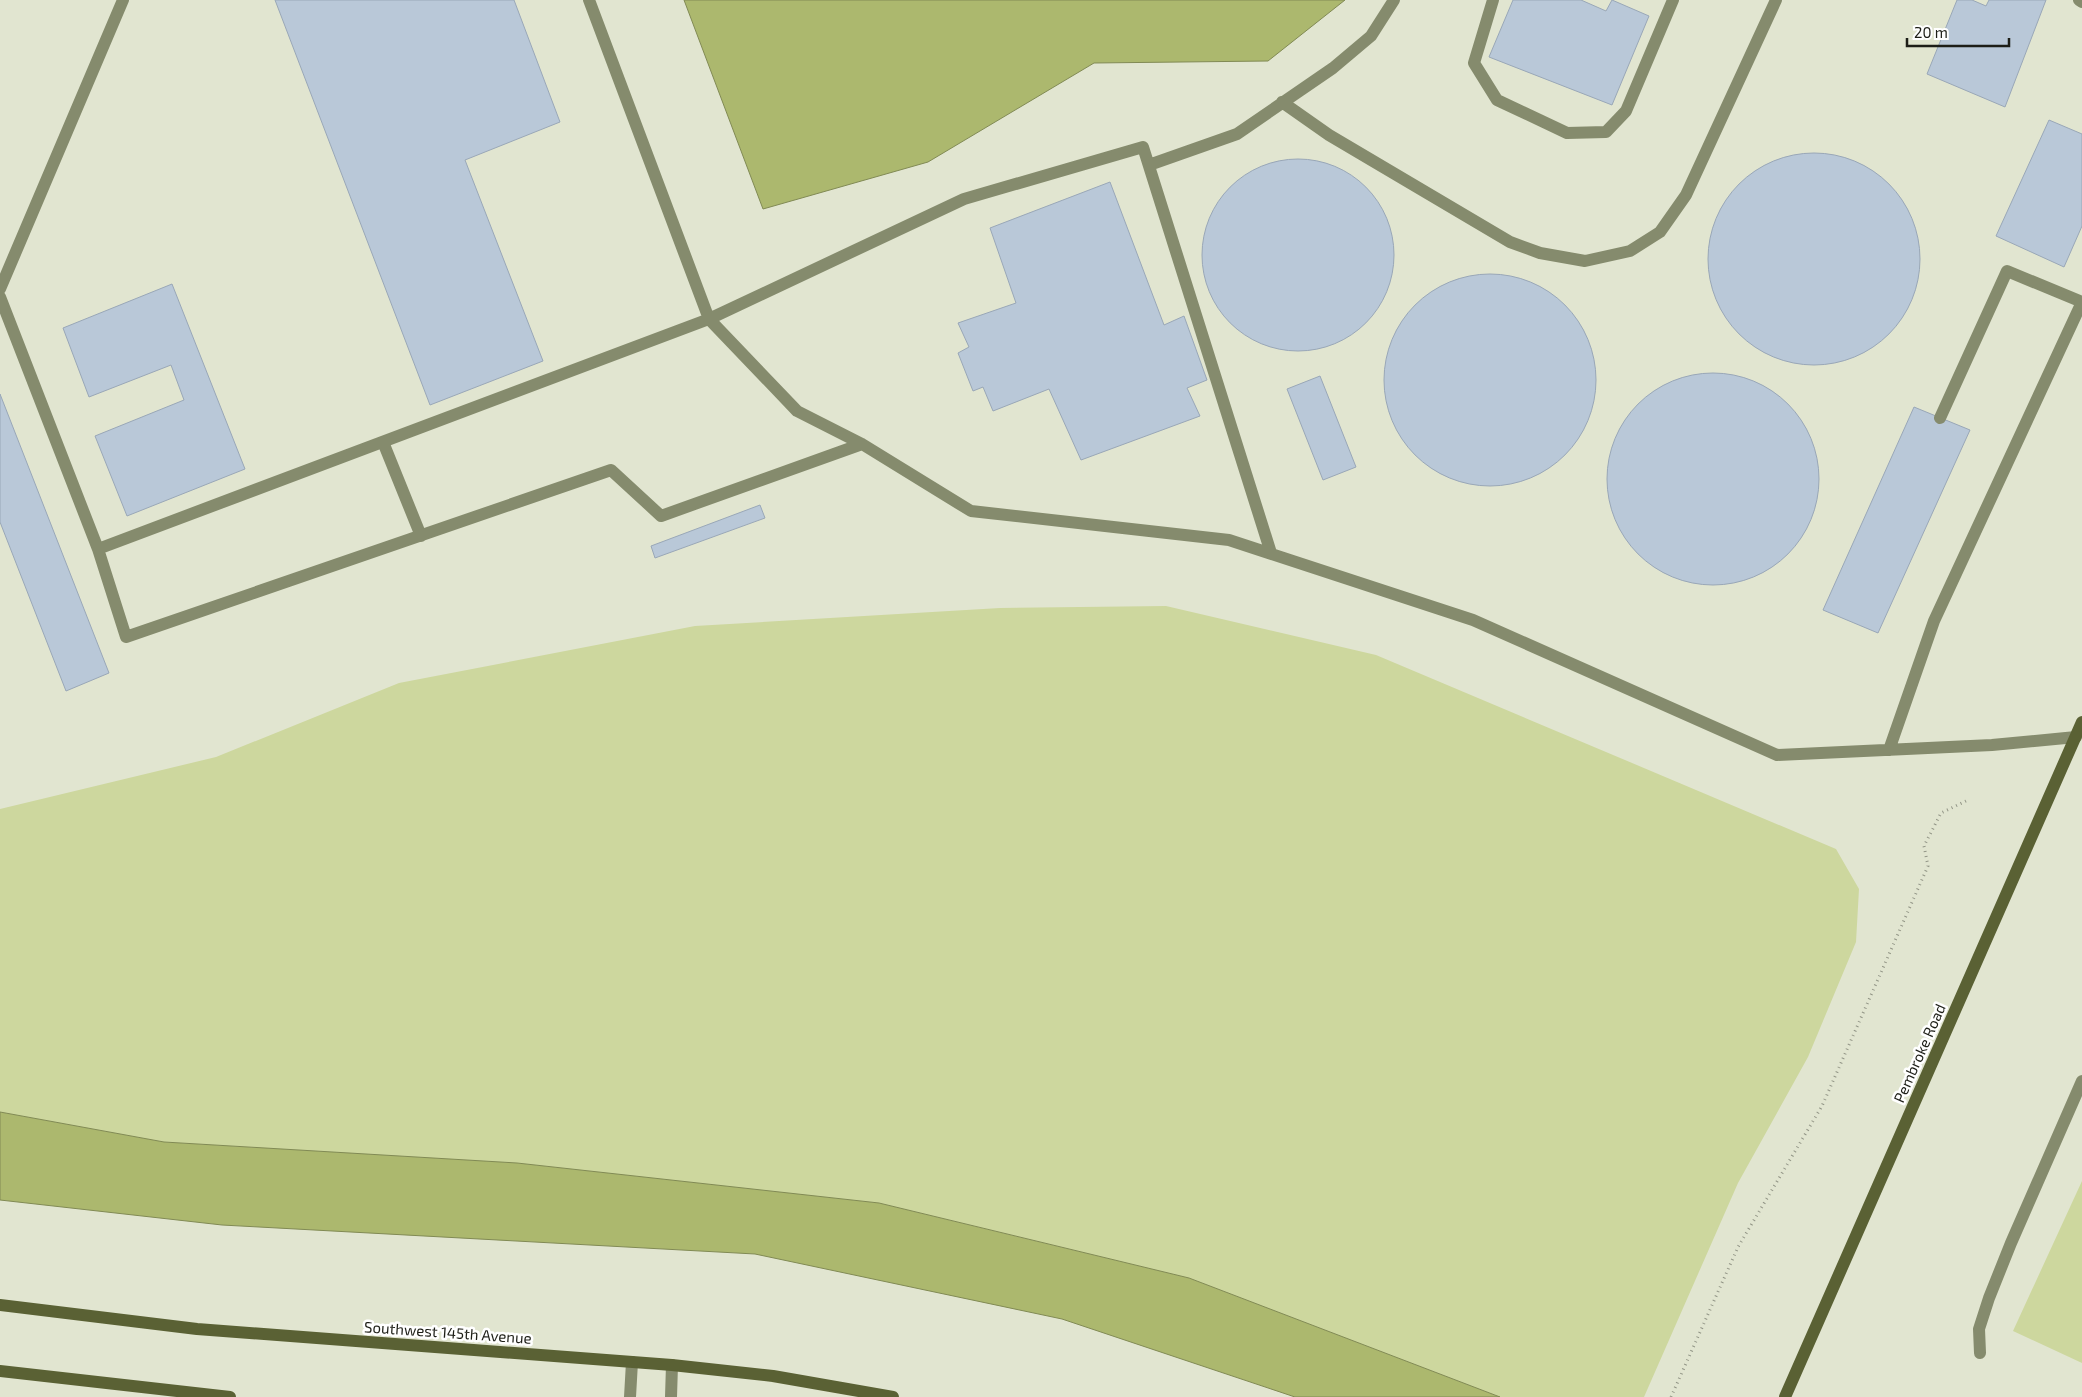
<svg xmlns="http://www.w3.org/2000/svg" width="2082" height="1397" font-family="'Exo 2',sans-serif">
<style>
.green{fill:#cdd79e}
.water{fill:#acb86e;stroke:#818a54}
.building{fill:#b9c8d8;stroke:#99a7b7}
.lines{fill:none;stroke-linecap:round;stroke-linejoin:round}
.path{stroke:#939687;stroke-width:3;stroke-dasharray:1 4;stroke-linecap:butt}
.lane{stroke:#858b6d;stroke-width:12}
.street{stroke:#858b6d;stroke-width:12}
.secondary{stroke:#5a6134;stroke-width:12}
.labels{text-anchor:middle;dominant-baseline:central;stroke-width:5;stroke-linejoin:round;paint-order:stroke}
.street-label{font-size:15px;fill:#1d1e17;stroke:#fff}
</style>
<rect width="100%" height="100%" fill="#e1e5d0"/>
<!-- green -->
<path class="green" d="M1166 606 1376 655 1836 849 1859 889 1856 942 1808 1057 1738 1183 1644 1397H1500L1189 1278 879 1203 517 1163 164 1142 0 1112V809L216 757 399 683 695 626 1000 608Z
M2082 1181V1363L2013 1331Z"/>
<!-- water -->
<path class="water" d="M684 0H1345L1268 61 1094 63 928 162 763 209Z
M0 1112 164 1142 517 1163 879 1203 1189 1278 1500 1397H1295L1062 1319 755 1254 222 1225 0 1200Z"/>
<!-- building -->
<path class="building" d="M275 0H514L560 122 465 160 543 361 430 405Z
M1513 0H1581L1606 11 1612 0 1649 16 1612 105 1489 57Z
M1957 0H1972L1986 6 1989 0H2046L2005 107 1927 74Z
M2049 120 2082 134V226L2064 267 1996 236Z
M1708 259a106 106 0 1 1 212 0a106 106 0 1 1-212 0Z
M1202 255a96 96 0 1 1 192 0a96 96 0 1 1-192 0Z
M1110 182 1164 325 1184 316 1207 380 1187 388 1200 416 1081 460 1049 389 993 411 983 387 973 391 958 353 969 347 958 323 1016 303 990 228Z
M1384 380a106 106 0 1 1 212 0a106 106 0 1 1-212 0Z
M172 284 245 469 127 516 95 436 184 400 171 365 89 397 63 328Z
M1607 479a106 106 0 1 1 212 0a106 106 0 1 1-212 0Z
M1320 376 1356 467 1323 480 1287 389Z
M0 394 109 673 66 691 0 522Z
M1914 407 1970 430 1878 633 1823 610Z
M760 505 765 518 655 558 651 546Z"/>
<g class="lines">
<!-- path -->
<path class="path" d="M1671 1397 1738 1247 1822 1106 1928 866 1924 846 1941 813 1966 801"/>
<!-- lane -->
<path class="lane" d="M589 0 709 319 797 411 862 444 971 511 1229 540 1473 620 1777 755 1992 745 2076 737
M1493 0 1474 63 1497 100 1567 133 1606 132 1626 111 1673 0
M2079 0 2082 2
M1282 102 1329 135 1510 242 1540 253 1585 261 1630 251 1660 232 1686 195 1776 0
M1149 165 1237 134 1333 68 1371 36 1394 0
M0 289 123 0
M0 297 98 549 126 637 611 470 661 516 862 444
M1940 418 2007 271 2082 302
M383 442 421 536
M98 549 709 319 964 199 1143 147 1271 553
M1889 750 1934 621 2082 302
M1980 1353 1979 1329 1989 1298 2011 1243 2082 1081"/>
<!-- street -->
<path class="street" d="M630 1397 632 1362
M671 1397 672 1365"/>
<!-- secondary -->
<path class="secondary" d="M0 1305 197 1329 672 1365 773 1376 893 1397
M0 1371 230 1397
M1785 1397 2082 722"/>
</g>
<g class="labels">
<!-- street labels -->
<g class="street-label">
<text transform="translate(1919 1053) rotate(-66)">Pembroke Road</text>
<text transform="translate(448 1332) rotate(4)">Southwest 145th Avenue</text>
</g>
</g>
<!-- scale -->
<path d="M1907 38v8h102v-8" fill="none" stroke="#1d1e17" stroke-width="2.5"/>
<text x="1914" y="38" font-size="15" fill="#1d1e17" stroke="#ffffff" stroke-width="4" paint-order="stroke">20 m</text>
</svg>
